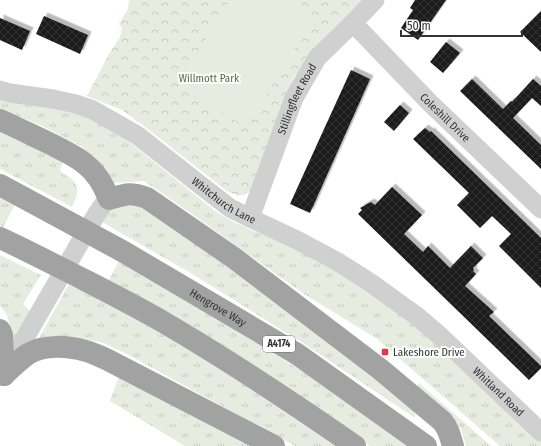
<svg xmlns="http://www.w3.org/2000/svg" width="541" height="446" font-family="'Fira Sans Condensed',sans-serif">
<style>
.grass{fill:url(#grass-tufts)}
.park{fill:url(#park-crowns)}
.garden{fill:#e6ecdf}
.building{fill:url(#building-cross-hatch);filter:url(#shadow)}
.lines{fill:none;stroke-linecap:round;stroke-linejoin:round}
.minor{stroke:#d0d0d0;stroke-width:19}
.trunk{stroke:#a2a2a2;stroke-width:22}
.poi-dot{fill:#e63946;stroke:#fff;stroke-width:1.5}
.labels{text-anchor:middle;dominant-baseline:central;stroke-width:4;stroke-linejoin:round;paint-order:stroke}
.shield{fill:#fff;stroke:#707070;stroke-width:1}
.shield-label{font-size:10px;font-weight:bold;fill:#333}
.park-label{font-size:11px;fill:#56703f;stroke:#fff}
.street-label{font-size:11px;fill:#333;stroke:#fff}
.poi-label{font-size:11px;fill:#333;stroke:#fff;text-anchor:start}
</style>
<defs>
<pattern id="grass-tufts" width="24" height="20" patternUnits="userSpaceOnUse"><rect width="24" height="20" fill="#e6ecdf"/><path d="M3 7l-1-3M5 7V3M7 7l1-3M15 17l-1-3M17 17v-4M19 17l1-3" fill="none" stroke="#c6cbc0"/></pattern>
<pattern id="park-crowns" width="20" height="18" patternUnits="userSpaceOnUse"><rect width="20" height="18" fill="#e6ecdf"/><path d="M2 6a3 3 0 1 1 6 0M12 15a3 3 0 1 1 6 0" fill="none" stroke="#c6cbc0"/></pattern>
<pattern id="building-cross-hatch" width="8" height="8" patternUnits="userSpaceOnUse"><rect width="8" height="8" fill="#1a1a1a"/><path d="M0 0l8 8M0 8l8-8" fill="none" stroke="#333"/></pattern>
<filter id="shadow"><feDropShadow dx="3.5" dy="-3.5" stdDeviation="0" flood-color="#0004"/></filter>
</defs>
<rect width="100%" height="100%" fill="#fff"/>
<!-- grass -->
<path class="grass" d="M0 93 85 116 121 135 215 211 232 221 251 230 279 240 318 258 416 321 541 442V446H500L376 338 304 294 175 202 144 181 112 183 81 146 40 125 0 109Z
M0 132 64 161 61 166 60 170C63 174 66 175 70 178 82 186 77 196 72 207L0 169Z
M0 196 15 204 2 230 0 229Z
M126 203 149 208 408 402 415 413V418L306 345 194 275 102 222 108 210Z
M0 255 41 275 23 304 33 314 14 346 11 331 7 315 0 305Z
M119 261 185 298 329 388 410 446H370L284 385 216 343 108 282Z
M69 284C135 317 199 354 262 394 287 410 312 429 336 446H295L125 353 101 342 77 338H39Z
M120 374 258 446H185L110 401Z
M419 383 491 446H466L461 429 455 421 416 387Z"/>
<!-- park -->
<path class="park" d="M129 0H365L326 39 294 77 276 122 253 190C242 197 239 197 227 191L140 123 122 110 87 96 109 54 120 37 122 28 119 24 128 9Z"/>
<!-- garden -->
<path class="garden" d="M230 0H286L314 16 247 127 178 86Z"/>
<!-- building -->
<path class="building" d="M415 0H446L418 40 401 28 413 10 410 8Z
M541 11V52L520 32Z
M44 16 88 35 80 54 36 34Z
M0 18 30 31 22 50 0 40Z
M446 42 460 53 443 73 430 62Z
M351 70 370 79 310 213 290 204 319 140Z
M472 79 503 109 511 101 512 102 533 79 541 86V106L532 98 513 118 541 145V169L460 91Z
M400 105 409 113 394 131 384 122Z
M425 128 430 132 431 131 541 238V288L499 246 511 234 492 216 480 228 457 205 469 193 413 139Z
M392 187 422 215 404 234 423 252 428 246 450 268 471 246 483 258 473 268 474 270 473 271 476 274 465 286 494 312 489 316 541 366V368L529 380 358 214 362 210 360 208 371 202 375 205Z"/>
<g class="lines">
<!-- minor -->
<g class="minor">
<path id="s1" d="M353 23 430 103 541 209"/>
<path id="s2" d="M0 90 10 93 53 99 76 104 93 110 137 135 199 184 230 208 250 218 299 241 338 262 371 283 418 317 439 335 541 432"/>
<path id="s3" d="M250 218 294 98 317 58 353 23 375 0"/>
<path d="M8 367 96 215 103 205 109 199"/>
</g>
<!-- trunk -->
<g class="trunk">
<path d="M0 120C18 128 36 137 53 145 64 151 76 156 85 164 97 173 104 186 109 199 126 194 130 192 147 198L234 258 380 369 442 421C449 429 450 436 453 446"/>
<path id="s4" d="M0 185 124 252 297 354 426 446"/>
<path d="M0 238C24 249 47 261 71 273 102 289 134 305 165 323 230 361 293 403 355 446"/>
<path d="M0 330 2 335 4 375"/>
<path d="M4 375C11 368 19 360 28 354 44 344 68 346 86 351 93 353 99 356 106 359L274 446"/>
</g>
</g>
<!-- markers -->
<rect class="poi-dot" x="381" y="348" width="8" height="8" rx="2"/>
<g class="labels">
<!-- shield labels -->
<rect class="shield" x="263" y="336" width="32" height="16" rx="3"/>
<g class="shield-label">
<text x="279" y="344">A4174</text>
</g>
<!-- park labels -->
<g class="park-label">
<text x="209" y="78">Willmott Park</text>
</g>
<!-- street labels -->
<g class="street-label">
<text stroke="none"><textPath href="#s3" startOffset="128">Stillingfleet Road</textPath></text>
<text stroke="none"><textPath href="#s1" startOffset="132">Coleshill Drive</textPath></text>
<text stroke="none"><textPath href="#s2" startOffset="255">Whitchurch Lane</textPath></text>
<text stroke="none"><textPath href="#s4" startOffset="250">Hengrove Way</textPath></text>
<text stroke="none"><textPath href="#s2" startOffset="592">Whitland Road</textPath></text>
</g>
<!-- poi labels -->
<g class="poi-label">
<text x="393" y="352">Lakeshore Drive</text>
</g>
</g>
<!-- scale -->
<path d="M401 30v6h121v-6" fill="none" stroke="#333333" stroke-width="2"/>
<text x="407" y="30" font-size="12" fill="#333333" stroke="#ffffff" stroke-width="3" paint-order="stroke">50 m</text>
</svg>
